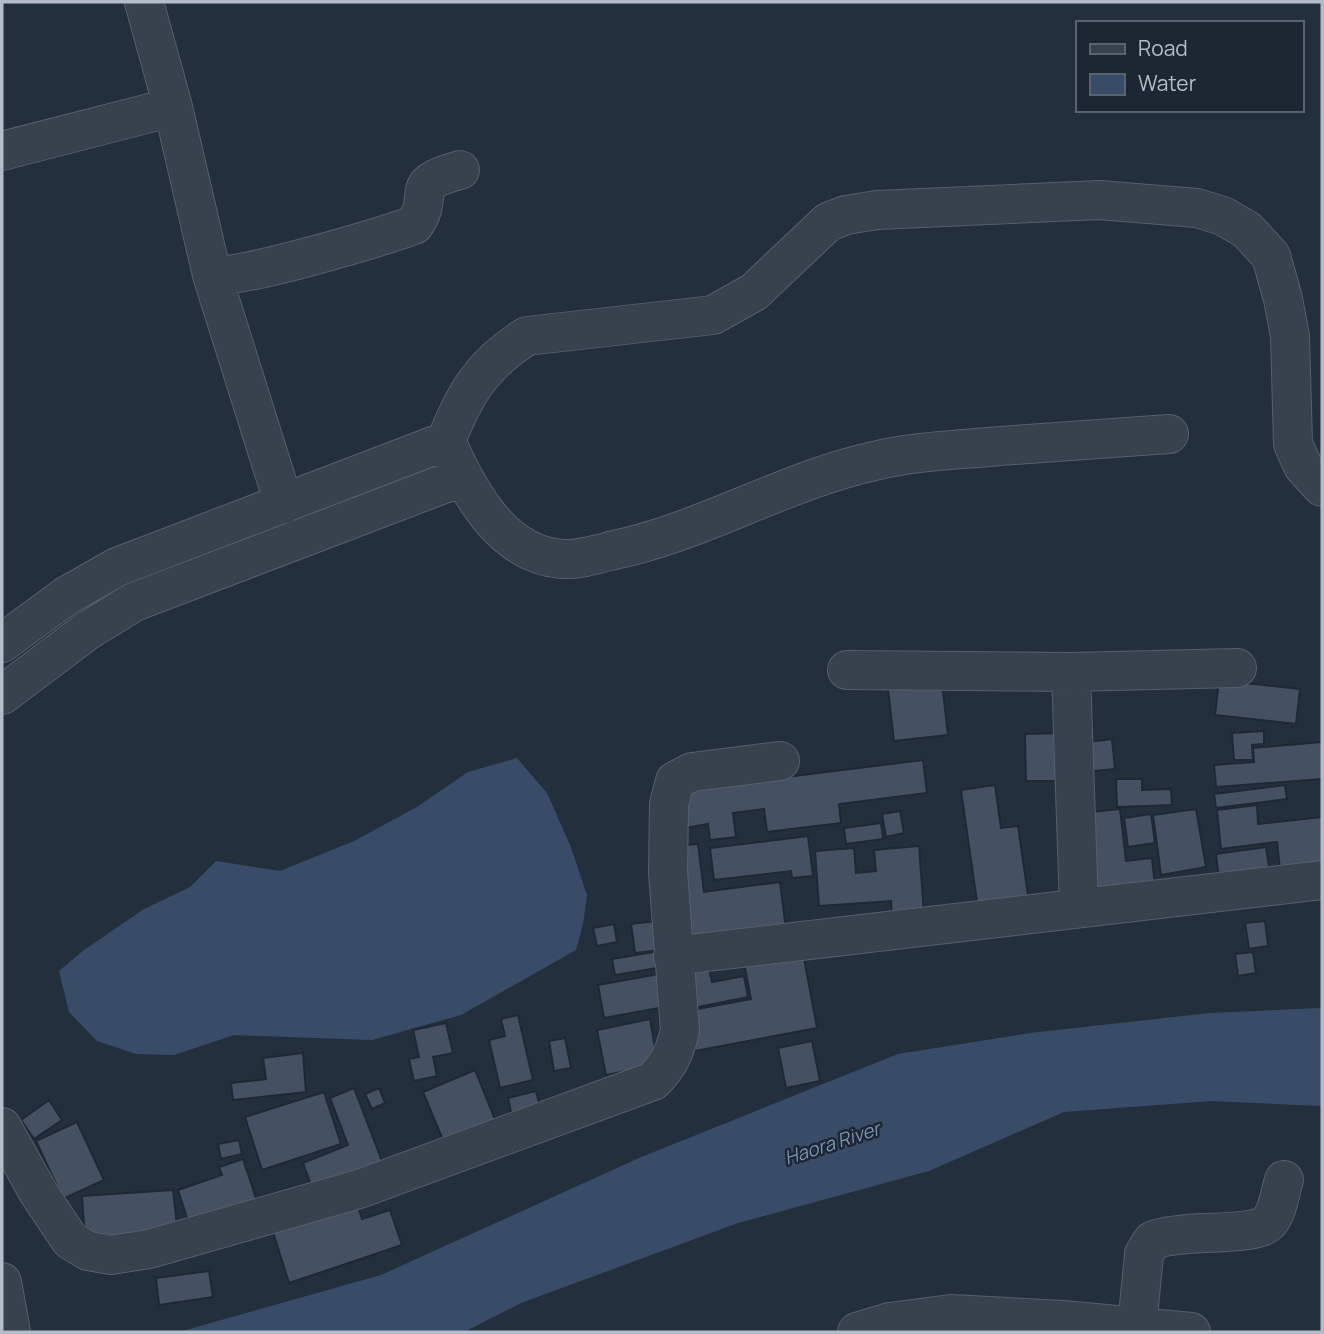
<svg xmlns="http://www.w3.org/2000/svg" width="1324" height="1334" font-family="Manrope,sans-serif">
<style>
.water{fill:#394c67}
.building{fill:#455162;stroke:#1f2835;stroke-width:2}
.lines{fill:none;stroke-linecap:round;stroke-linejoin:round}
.minor-casing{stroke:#565f6c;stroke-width:40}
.minor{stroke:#38414e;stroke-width:38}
.labels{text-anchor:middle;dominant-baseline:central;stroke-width:5;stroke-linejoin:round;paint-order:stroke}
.water-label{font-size:19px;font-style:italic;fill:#7c92b1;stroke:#1d2633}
</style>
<rect width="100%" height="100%" fill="#242f3e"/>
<!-- water -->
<path class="water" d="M517 758 547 793 570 845 587 895 583 924 576 950 461 1015 372 1040 234 1035 174 1055 136 1054 97 1041 69 1012 59 971 84 950 144 909 190 887 216 861 280 871 354 841 417 807 468 772Z
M1322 1008V1106L1211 1101 1064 1112 929 1171 738 1223 521 1303 464 1332H179L381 1275 639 1158 898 1054 1030 1033 1210 1013Z"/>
<!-- building -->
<path class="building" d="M1219 680 1300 689 1296 724 1215 715Z
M942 683 948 735 894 741 888 689Z
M1264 731V744L1252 745 1253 760H1234L1232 733Z
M1062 733 1063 781H1026L1025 734Z
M1112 739 1115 769 1076 773 1073 744Z
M1322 742V779L1216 787 1214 765 1254 762 1253 748Z
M923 760 927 793 839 804 841 823 767 832 764 809 733 813 736 837 710 840 708 824 685 828 680 790Z
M1116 779H1142V790L1171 789 1172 805 1117 807Z
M995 785 1001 828 1018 826 1030 909 979 916 961 790Z
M1285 785 1287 799 1216 808 1214 794Z
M1257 805 1258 824 1322 817V874L1280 869 1277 842 1221 849 1217 810Z
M1120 809 1126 861 1152 858 1156 896 1083 905 1091 812Z
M1196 809 1206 867 1161 875 1153 815Z
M900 811 904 833 886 837 882 814Z
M1151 814 1155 843 1128 847 1124 818Z
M881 823 883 839 846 844 844 828Z
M808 836 813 876 792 878 791 871 714 880 710 848Z
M698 844 704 892 780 882 786 929 678 944 675 846Z
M919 846 924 914 892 917 891 901 819 906 815 851 854 848 856 873 876 871 874 850Z
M1266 847 1270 872 1220 889 1216 854Z
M657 921 661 950 635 953 631 924Z
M1265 921 1268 946 1249 949 1245 923Z
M614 924 617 942 597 946 593 928Z
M660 951 663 967 615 975 612 959Z
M1253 952 1256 973 1238 976 1235 954Z
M803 953 817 1028 695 1051 687 1011 751 999 744 963Z
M709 969 712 982 744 976 748 997 693 1008 686 974Z
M664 973 670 1006 604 1018 598 985Z
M518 1015 533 1080 500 1088 489 1040 505 1036 501 1019Z
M650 1019 658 1065 606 1075 597 1030Z
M446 1023 453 1053 433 1057 437 1076 414 1081 409 1059 419 1057 413 1030Z
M565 1038 571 1068 554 1071 549 1041Z
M812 1041 820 1081 786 1088 778 1048Z
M303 1053 306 1092 233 1100 231 1083 266 1079 263 1058Z
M475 1070 498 1127 448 1152 423 1092Z
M354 1088 385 1169 315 1196 303 1163 348 1145 330 1098Z
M379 1088 385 1103 372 1109 365 1094Z
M536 1091 542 1115 513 1121 508 1098Z
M324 1092 341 1144 262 1170 245 1117Z
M49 1100 62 1120 34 1139 21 1120Z
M77 1122 104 1180 63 1199 36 1141Z
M239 1140 242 1154 221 1159 218 1144Z
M243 1159 258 1204 188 1221 178 1190 222 1175 219 1167Z
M173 1190 178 1235 85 1240 82 1196Z
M357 1204 362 1219 390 1210 402 1245 289 1283 273 1232Z
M209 1271 213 1297 159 1305 156 1278Z"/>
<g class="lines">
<defs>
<path id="minor" d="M144 2 173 107 212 275C235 281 384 236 414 225 437 194 404 185 460 170
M2 151 173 107
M212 275 284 504
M1169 434C1113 438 1056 442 1000 446 958 450 915 451 874 461 784 481 704 531 614 550 598 554 579 560 562 559 500 554 469 491 446 441 465 393 482 364 527 336L713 315 754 292 828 222 846 215 877 210 1099 200 1197 208 1223 216 1247 230 1271 256 1283 299 1290 336 1293 444 1303 466 1322 487
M2 643 66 596 117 567 446 441
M847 670 1071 672 1237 668
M1071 672 1079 908
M2 695 87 631 134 602 462 477
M673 956 1322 880
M2 1127 38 1192 70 1240 88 1251 111 1255 149 1249 359 1189 653 1081C669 1065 675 1052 680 1030L668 872 669 804 675 781 692 772 780 761
M2 1282 11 1332
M1137 1327 1144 1254 1152 1241C1178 1228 1256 1238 1269 1222 1278 1212 1280 1192 1284 1180
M857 1332 890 1322 951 1314 1063 1320 1191 1332"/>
</defs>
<!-- minor casing -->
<use href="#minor" class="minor-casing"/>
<!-- minor -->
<use href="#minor" class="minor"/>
</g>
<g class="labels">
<!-- water labels -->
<g class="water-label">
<text transform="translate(832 1143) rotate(-18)">Haora River</text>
</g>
</g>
<!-- border -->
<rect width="1324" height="1334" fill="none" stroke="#b4bcc9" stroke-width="7"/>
<!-- legend -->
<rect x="1076" y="21" width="228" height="91" fill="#1d2633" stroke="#59626f" stroke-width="2"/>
<rect x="1090" y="44" width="35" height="10" fill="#38414e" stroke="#59626f" stroke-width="2"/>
<text x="1138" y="56" font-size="21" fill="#b4bcc9">Road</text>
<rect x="1090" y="74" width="35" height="21" fill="#394c67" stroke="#59626f" stroke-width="2"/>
<text x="1138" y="91" font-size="21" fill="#b4bcc9">Water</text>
</svg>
